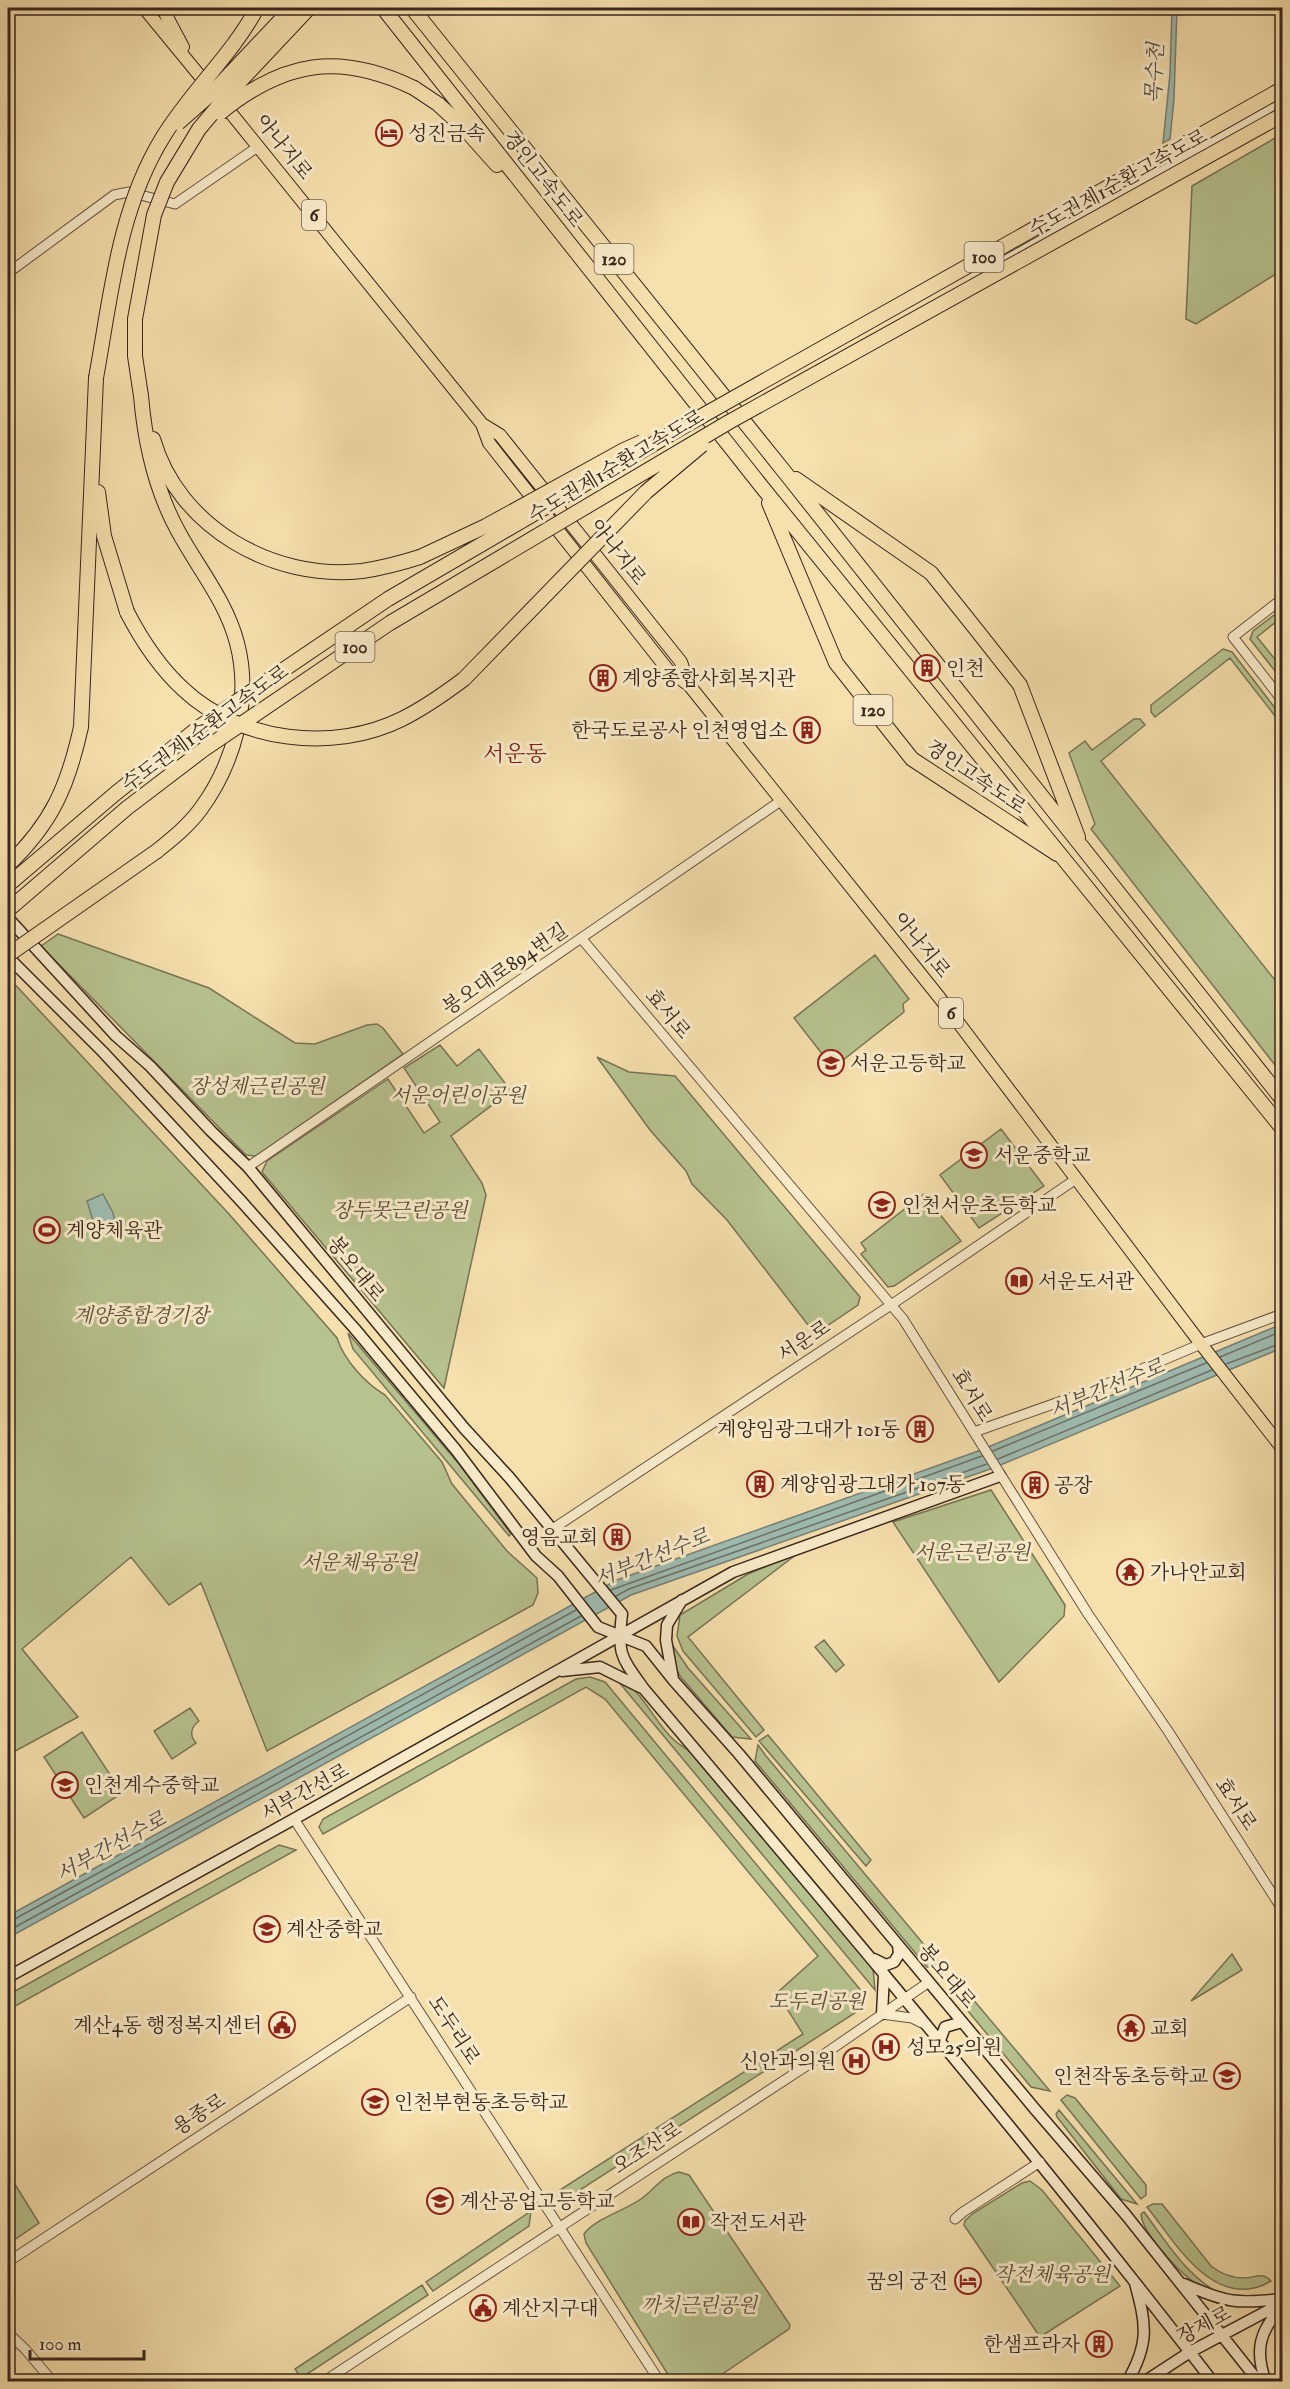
<svg xmlns="http://www.w3.org/2000/svg" width="1290" height="2389" font-family="'IM FELL Double Pica','Noto Serif KR',serif">
<style>
.green{fill:#b7c38f;stroke:#787455;stroke-width:1.5}
.water{fill:#9ebcb1;stroke:#768075;stroke-width:1.5}
.lines{fill:none;stroke-linecap:round;stroke-linejoin:round}
.shore{stroke:#6c7166;stroke-width:1.5}
.tertiary-casing{stroke:#685440;stroke-width:11}
.secondary-casing{stroke:#39261b;stroke-width:13}
.primary-casing{stroke:#39261b;stroke-width:14}
.motorway-casing{stroke:#39261b;stroke-width:16}
.tertiary{stroke:#f9ebca;stroke-width:9}
.secondary{stroke:#f9ebca;stroke-width:10}
.primary{stroke:#f6e0ae;stroke-width:12}
.motorway{stroke:#f6e0ae;stroke-width:14}
.motorway-bridge-casing{stroke:#39261b;stroke-width:16;stroke-linecap:butt}
.motorway-bridge{stroke:#f6e0ae;stroke-width:14}
.labels{text-anchor:middle;dominant-baseline:central;stroke-width:6;stroke-linejoin:round;paint-order:stroke}
.shield{fill:#f9ebca;stroke:#736150;stroke-width:1.5}
.shield-label{font-size:18px;font-weight:bold;fill:#39261b}
.poi-label{font-size:20px;fill:#39261b;stroke:#f9ebca;text-anchor:start}
.street-label{font-size:20px;fill:#39261b;stroke:#f9ebca}
.park-label{font-size:20px;font-style:italic;fill:#584d38;stroke:#f9ebca}
.water-label{font-size:21px;font-style:italic;fill:#524c40;stroke:#f9ebca}
.quarter-label{font-size:22px;fill:#7a1f14;stroke:#f9ebca}
</style>
<rect width="100%" height="100%" fill="#f6e0ae"/>
<filter id="stains"><feTurbulence type="fractalNoise" baseFrequency=".00333" numOctaves="4"/><feColorMatrix values="0 0 0 0 .2 0 0 0 0 .09 0 0 0 0 .02 0 0 0 .5 -.17"/></filter>
<radialGradient id="worn" r=".72"><stop offset=".6" stop-color="#630" stop-opacity="0"/><stop offset="1" stop-color="#630" stop-opacity=".3"/></radialGradient>
<!-- green -->
<path class="green" d="M1282 134V270L1196 324 1186 319 1192 186Z
M1282 609V617L1257 637 1282 668V680L1250 639 1253 631Z
M1223 649 1232 652 1282 717V725L1230 658 1155 717 1151 712V705Z
M1134 719H1140L1145 725 1101 761 1282 989V1074L1091 829 1095 824 1069 753 1085 741 1092 750Z
M58 934 209 988 295 1043 315 1044 367 1025 377 1024 383 1028 403 1054 256 1156 246 1155 41 946Z
M875 955 909 999 903 1004 904 1012 833 1068 794 1018Z
M8 977 229 1214 337 1338C344 1360 365 1383 385 1395L442 1462 452 1484 507 1551 537 1578 538 1593 533 1605 267 1751 201 1583 169 1605 131 1557 22 1649 78 1717 8 1755Z
M440 1045 457 1066 479 1049 511 1091 451 1136 482 1183 486 1195 444 1388 262 1172 267 1161 388 1079 424 1133 440 1122 404 1068Z
M597 1057 629 1072 675 1076 860 1297 858 1305 815 1334 727 1220 692 1184 686 1171 650 1130Z
M1001 1129 1044 1186 979 1228 940 1175Z
M924 1194 961 1241 894 1286 888 1287 861 1254 866 1250 861 1243Z
M348 1333 459 1464 511 1534 509 1536 353 1349Z
M991 1490 1065 1605 1064 1616 999 1682 893 1522Z
M797 1554 688 1637 764 1730 756 1737 683 1651 677 1636 680 1615 748 1574Z
M824 1640 844 1665 836 1672 815 1647Z
M671 1643 688 1668 751 1739 732 1737 680 1676 672 1661Z
M613 1675C643 1688 651 1719 674 1740 678 1744 684 1747 689 1751L873 1968 875 1990Z
M590 1677 605 1682 863 1993 861 2009 566 2199 560 2190 803 2034 777 1993 818 1956 605 1699 586 1687 323 1834 319 1827 323 1819 576 1679Z
M190 1708 199 1721C191 1727 189 1735 196 1743L172 1759 154 1731Z
M82 1732 122 1793 84 1818 44 1757Z
M768 1735 871 1860 866 1866 759 1741Z
M758 1745 766 1756 942 1966 927 1967 755 1761Z
M279 1845 296 1850 8 2010V1995Z
M1232 1954 1242 1970 1191 2001Z
M966 1991 1050 2091 1031 2087 958 1999Z
M1067 2095 1075 2098 1146 2185V2195L1141 2199 1061 2100Z
M1059 2110 1137 2204 1121 2199 1057 2117 1056 2114Z
M679 2172 689 2175 790 2325 789 2329 712 2381H672L586 2243 584 2234C594 2219 624 2211 641 2199 654 2190 663 2175 679 2172Z
M8 2173 39 2223 8 2244Z
M1030 2181 1042 2190 1120 2286 1040 2337 964 2225 965 2221 972 2214 1022 2183Z
M1153 2204H1162L1211 2266C1221 2274 1231 2278 1244 2278 1256 2278 1261 2271 1271 2281 1266 2284 1260 2287 1254 2288 1206 2299 1172 2238 1147 2207Z
M531 2211 529 2226 433 2291 426 2282Z
M1144 2212C1168 2244 1185 2274 1220 2294 1211 2290 1198 2287 1191 2280 1176 2268 1142 2233 1141 2214Z
M422 2285 428 2295 301 2378 295 2369Z"/>
<!-- water -->
<path class="water" d="M1172 8H1177L1174 99 1170 139 1163 143 1170 74Z
M103 1194 113 1213 117 1231 95 1228 87 1201Z
M1282 1324V1348L993 1468 631 1595 8 1938V1916L617 1580 981 1450Z"/>
<g class="lines">
<!-- shore -->
<path class="shore" d="M1220 1357 1282 1331
M1226 1364 1282 1343
M993 1451 1206 1363
M998 1459 1212 1370
M611 1590 982 1456
M616 1596 629 1589 987 1464
M8 1920H13L576 1610
M8 1931 581 1616"/>
<defs>
<path id="tertiary" d="M160 8 166 15
M999 264 1282 103
M8 273 114 195 129 192 175 204 259 146
M1282 599 1233 637 1282 700
M581 938 903 1319 1088 1614 1168 1731 1282 1909
M248 1167 782 800
M974 1432 1090 1391 1201 1344 1282 1314
M551 1530 891 1305 1076 1179
M294 1819 660 2382
M882 2014 912 2018 922 2023
M955 2219 963 2212 1040 2162
M8 2262 411 1997
M8 2333 25 2349 53 2382
M323 2382 823 2055 929 1982"/>
<path id="secondary" d="M8 918 116 1036 150 1066 211 1131 248 1167 464 1428 509 1477 622 1614C617 1654 621 1657 644 1689 837 1917 1030 2145 1213 2382
M8 957 103 1052 242 1202 355 1329 456 1450 536 1556 558 1576 598 1627 646 1646 674 1681 739 1754 1034 2108 1126 2215 1259 2382
M562 1671 600 1667 640 1687
M673 1679 666 1640 667 1625 682 1600
M874 1959 886 1965 894 1962 899 1954 898 1945
M8 1977 294 1819 733 1572 1000 1476
M882 2014 884 1975
M939 2043 945 2027 962 2022
M1184 2284C1227 2303 1237 2304 1282 2299
M1127 2382C1150 2343 1146 2324 1135 2283
M1144 2382 1190 2352 1282 2303
M1266 2382C1254 2350 1260 2330 1282 2307"/>
<path id="primary" d="M144 8 209 87
M166 15 183 47
M222 102 482 424 500 435 681 662 689 685
M482 424 489 443 668 670 689 685 939 997 1201 1344 1282 1448"/>
<path id="motorway" d="M383 8 762 487 1282 1128
M412 8 783 470 1282 1099
M414 88 438 104 463 127 497 165
M141 396C145 443 155 489 178 531 198 568 226 601 237 643 252 700 234 764 200 810 188 826 173 838 157 851
M153 439C178 527 273 581 362 571 382 568 401 563 420 557
M796 479 931 573 975 628 1020 685 1078 837
M98 492 104 536 127 612
M769 503 836 663 912 759 1057 854
M8 865C52 823 68 786 81 727L96 378"/>
</defs>
<!-- tertiary casing -->
<use href="#tertiary" class="tertiary-casing"/>
<!-- secondary casing -->
<use href="#secondary" class="secondary-casing"/>
<!-- primary casing -->
<use href="#primary" class="primary-casing"/>
<!-- motorway casing -->
<use href="#motorway" class="motorway-casing"/>
<!-- tertiary -->
<use href="#tertiary" class="tertiary"/>
<!-- secondary -->
<use href="#secondary" class="secondary"/>
<!-- primary -->
<use href="#primary" class="primary"/>
<!-- motorway -->
<use href="#motorway" class="motorway"/>
<defs>
<path id="motorway-bridge" d="M220 113C284 61 339 52 414 88
M178 123 212 93 292 8
M96 378C111 296 118 210 163 137 191 91 232 55 257 8
M141 396 135 356V319L154 215 167 182 199 129 231 91 309 8
M420 557 486 526 624 450 642 442
M127 612C142 641 159 667 183 689 239 742 334 753 402 719 424 708 444 694 464 679L646 492 702 445
M8 885 116 793 202 725 388 599 686 425 1282 89
M8 910 127 808 203 750 390 623 729 422 1282 115
M8 955 157 851"/>
</defs>
<!-- motorway-bridge casing -->
<use href="#motorway-bridge" class="motorway-bridge-casing"/>
<!-- motorway-bridge -->
<use href="#motorway-bridge" class="motorway-bridge"/>
</g>
<!-- icons -->
<defs>
<symbol id="hotel-ring" viewBox="-11 -11 22 22"><circle r="9.5" fill="#f9ebca" stroke="#8f2418" stroke-width="1.5"/><path d="M-6-4.5h1.5V1H6V5H4.5V3h-9V5H-6ZM-4 0a1.8 1.8 0 1 1 3.6 0ZM.5 0V-2.5h3Q6-2.5 6 0Z" fill="#8f2418"/></symbol>
<symbol id="building-ring" viewBox="-11 -11 22 22"><circle r="9.5" fill="#f9ebca" stroke="#8f2418" stroke-width="1.5"/><path d="M-4-6H4V6H1V3H-1V6H-4ZM-2.5-4.3h1.7v1.8h-1.7ZM.8-4.3h1.7v1.8H.8ZM-2.5-1h1.7V.8h-1.7ZM.8-1h1.7V.8H.8Z" fill="#8f2418"/></symbol>
<symbol id="school-ring" viewBox="-11 -11 22 22"><circle r="9.5" fill="#f9ebca" stroke="#8f2418" stroke-width="1.5"/><path d="M0-5L7-2L0 1L-7-2ZM-4 1L0 2.5L4 1V4Q0 6-4 4Z" fill="#8f2418"/></symbol>
<symbol id="stadium-ring" viewBox="-11 -11 22 22"><circle r="9.5" fill="#f9ebca" stroke="#8f2418" stroke-width="1.5"/><path d="M0-5a6.5 5 0 1 0 0 10a6.5 5 0 1 0 0-10ZM-3.5-1.8h7v3.6h-7Z" fill="#8f2418"/></symbol>
<symbol id="library-ring" viewBox="-11 -11 22 22"><circle r="9.5" fill="#f9ebca" stroke="#8f2418" stroke-width="1.5"/><path d="M-6-4Q-3-5.5-.7-3.5V5Q-3 3-6 4ZM6-4Q3-5.5 .7-3.5V5Q3 3 6 4Z" fill="#8f2418"/></symbol>
<symbol id="temple-ring" viewBox="-11 -11 22 22"><circle r="9.5" fill="#f9ebca" stroke="#8f2418" stroke-width="1.5"/><path d="M0-6L5-2H3V0L6.5 2.5H4V6H1.5V3h-3V6H-4V2.5H-6.5L-3 0V-2H-5Z" fill="#8f2418"/></symbol>
<symbol id="civic-ring" viewBox="-11 -11 22 22"><circle r="9.5" fill="#f9ebca" stroke="#8f2418" stroke-width="1.5"/><path d="M-.6-6.5H3V-4.5H.6V-3L4-1V1h2V6H-6V1h2V-1L-.6-3ZM-1.2 2.5V6h2.4V2.5Z" fill="#8f2418"/></symbol>
<symbol id="hospital-ring" viewBox="-11 -11 22 22"><circle r="9.5" fill="#f9ebca" stroke="#8f2418" stroke-width="1.5"/><path d="M-5-5h3v3.5h4V-5h3V5h-3V1.5h-4V5h-3Z" fill="#8f2418"/></symbol>
</defs>
<g fill-rule="evenodd">
<use href="#hotel-ring" x="374" y="118" width="30" height="30"/>
<use href="#building-ring" x="912" y="653" width="30" height="30"/>
<use href="#building-ring" x="588" y="663" width="30" height="30"/>
<use href="#building-ring" x="792" y="715" width="30" height="30"/>
<use href="#school-ring" x="816" y="1048" width="30" height="30"/>
<use href="#school-ring" x="959" y="1140" width="30" height="30"/>
<use href="#school-ring" x="867" y="1190" width="30" height="30"/>
<use href="#stadium-ring" x="32" y="1215" width="30" height="30"/>
<use href="#library-ring" x="1004" y="1266" width="30" height="30"/>
<use href="#building-ring" x="905" y="1414" width="30" height="30"/>
<use href="#building-ring" x="745" y="1469" width="30" height="30"/>
<use href="#building-ring" x="1020" y="1470" width="30" height="30"/>
<use href="#building-ring" x="602" y="1522" width="30" height="30"/>
<use href="#temple-ring" x="1115" y="1557" width="30" height="30"/>
<use href="#school-ring" x="50" y="1770" width="30" height="30"/>
<use href="#school-ring" x="252" y="1914" width="30" height="30"/>
<use href="#civic-ring" x="267" y="2010" width="30" height="30"/>
<use href="#temple-ring" x="1116" y="2013" width="30" height="30"/>
<use href="#hospital-ring" x="871" y="2032" width="30" height="30"/>
<use href="#hospital-ring" x="841" y="2046" width="30" height="30"/>
<use href="#school-ring" x="1212" y="2061" width="30" height="30"/>
<use href="#school-ring" x="360" y="2087" width="30" height="30"/>
<use href="#school-ring" x="425" y="2186" width="30" height="30"/>
<use href="#library-ring" x="676" y="2207" width="30" height="30"/>
<use href="#hotel-ring" x="953" y="2266" width="30" height="30"/>
<use href="#civic-ring" x="468" y="2293" width="30" height="30"/>
<use href="#building-ring" x="1084" y="2329" width="30" height="30"/>
</g>
<g class="labels">
<!-- shield labels -->
<g class="shield">
<rect x="302" y="200" width="24" height="30" rx="4.5"/>
<rect x="964.5" y="242" width="39" height="30" rx="4.5"/>
<rect x="594.5" y="244" width="39" height="30" rx="4.5"/>
<rect x="335.5" y="632" width="39" height="30" rx="4.5"/>
<rect x="853.5" y="695" width="39" height="30" rx="4.5"/>
<rect x="939" y="998" width="24" height="30" rx="4.5"/>
</g>
<g class="shield-label">
<text x="314" y="215">6</text>
<text x="984" y="257">100</text>
<text x="614" y="259">120</text>
<text x="355" y="647">100</text>
<text x="873" y="710">120</text>
<text x="951" y="1013">6</text>
</g>
<!-- poi labels -->
<g class="poi-label">
<text x="408" y="133">성진금속</text>
<text x="946" y="668">인천</text>
<text x="622" y="678">계양종합사회복지관</text>
<text x="788" y="730" text-anchor="end">한국도로공사 인천영업소</text>
<text x="850" y="1063">서운고등학교</text>
<text x="994" y="1155">서운중학교</text>
<text x="902" y="1205">인천서운초등학교</text>
<text x="66" y="1230">계양체육관</text>
<text x="1038" y="1281">서운도서관</text>
<text x="900" y="1429" text-anchor="end">계양임광그대가 101동</text>
<text x="780" y="1484">계양임광그대가 107동</text>
<text x="1054" y="1485">공장</text>
<text x="598" y="1537" text-anchor="end">영음교회</text>
<text x="1150" y="1572">가나안교회</text>
<text x="84" y="1785">인천계수중학교</text>
<text x="286" y="1929">계산중학교</text>
<text x="262" y="2025" text-anchor="end">계산4동 행정복지센터</text>
<text x="1150" y="2028">교회</text>
<text x="906" y="2047">성모25의원</text>
<text x="836" y="2061" text-anchor="end">신안과의원</text>
<text x="1208" y="2076" text-anchor="end">인천작동초등학교</text>
<text x="394" y="2102">인천부현동초등학교</text>
<text x="460" y="2201">계산공업고등학교</text>
<text x="710" y="2222">작전도서관</text>
<text x="948" y="2281" text-anchor="end">꿈의 궁전</text>
<text x="502" y="2308">계산지구대</text>
<text x="1080" y="2344" text-anchor="end">한샘프라자</text>
</g>
<!-- street labels -->
<g class="street-label">
<text transform="translate(284 147) rotate(51)">아나지로</text>
<text transform="translate(543 179) rotate(52)">경인고속도로</text>
<text transform="translate(1118 183) rotate(-29)">수도권제1순환고속도로</text>
<text transform="translate(616 466) rotate(-31)">수도권제1순환고속도로</text>
<text transform="translate(618 552) rotate(52)">아나지로</text>
<text transform="translate(205 728) rotate(-36)">수도권제1순환고속도로</text>
<text transform="translate(976 777) rotate(34)">경인고속도로</text>
<text transform="translate(922 945) rotate(51)">아나지로</text>
<text transform="translate(505 969) rotate(-34)">봉오대로894번길</text>
<text transform="translate(668 1014) rotate(50)">효서로</text>
<text transform="translate(356 1269) rotate(51)">봉오대로</text>
<text transform="translate(804 1341) rotate(-34)">서운로</text>
<text transform="translate(972 1395) rotate(58)">효서로</text>
<text transform="translate(305 1792) rotate(-29)">서부간선로</text>
<text transform="translate(1236 1804) rotate(57)">효서로</text>
<text transform="translate(947 1976) rotate(50)">봉오대로</text>
<text transform="translate(454 2030) rotate(57)">도두리로</text>
<text transform="translate(199 2114) rotate(-33)">용종로</text>
<text transform="translate(647 2148) rotate(-33)">오조산로</text>
<text transform="translate(1204 2325) rotate(-28)">장제로</text>
</g>
<!-- park labels -->
<g class="park-label">
<text x="257" y="1086">장성제근린공원</text>
<text x="458" y="1095">서운어린이공원</text>
<text x="400" y="1210">장두못근린공원</text>
<text x="141" y="1315">계양종합경기장</text>
<text x="972" y="1552">서운근린공원</text>
<text x="359" y="1562">서운체육공원</text>
<text x="817" y="2001">도두리공원</text>
<text x="1052" y="2274">작전체육공원</text>
<text x="699" y="2305">까치근린공원</text>
</g>
<!-- water labels -->
<g class="water-label">
<text transform="translate(1155 73) rotate(-87)">목수천</text>
<text transform="translate(1107 1389) rotate(-23)">서부간선수로</text>
<text transform="translate(652 1558) rotate(-22)">서부간선수로</text>
<text transform="translate(111 1847) rotate(-29)">서부간선수로</text>
</g>
<!-- quarter labels -->
<g class="quarter-label">
<text x="515" y="754">서운동</text>
</g>
</g>
<!-- margin -->
<rect width="1290" height="2389" fill="none" stroke="#f6e0ae" stroke-width="30"/>
<rect x="9" y="9" width="1272" height="2371" fill="none" stroke="#39261b" stroke-width="3"/>
<rect x="15" y="15" width="1260" height="2359" fill="none" stroke="#39261b" stroke-width="1.5"/>
<!-- scale -->
<path d="M30 2350v9h114v-9" fill="none" stroke="#39261b" stroke-width="3"/>
<text x="39" y="2350" font-size="18" fill="#39261b" stroke="#f9ebca" stroke-width="4.5" paint-order="stroke">100 m</text>
<rect width="100%" height="100%" filter="url(#stains)"/>
<rect width="100%" height="100%" fill="url(#worn)"/>
</svg>
